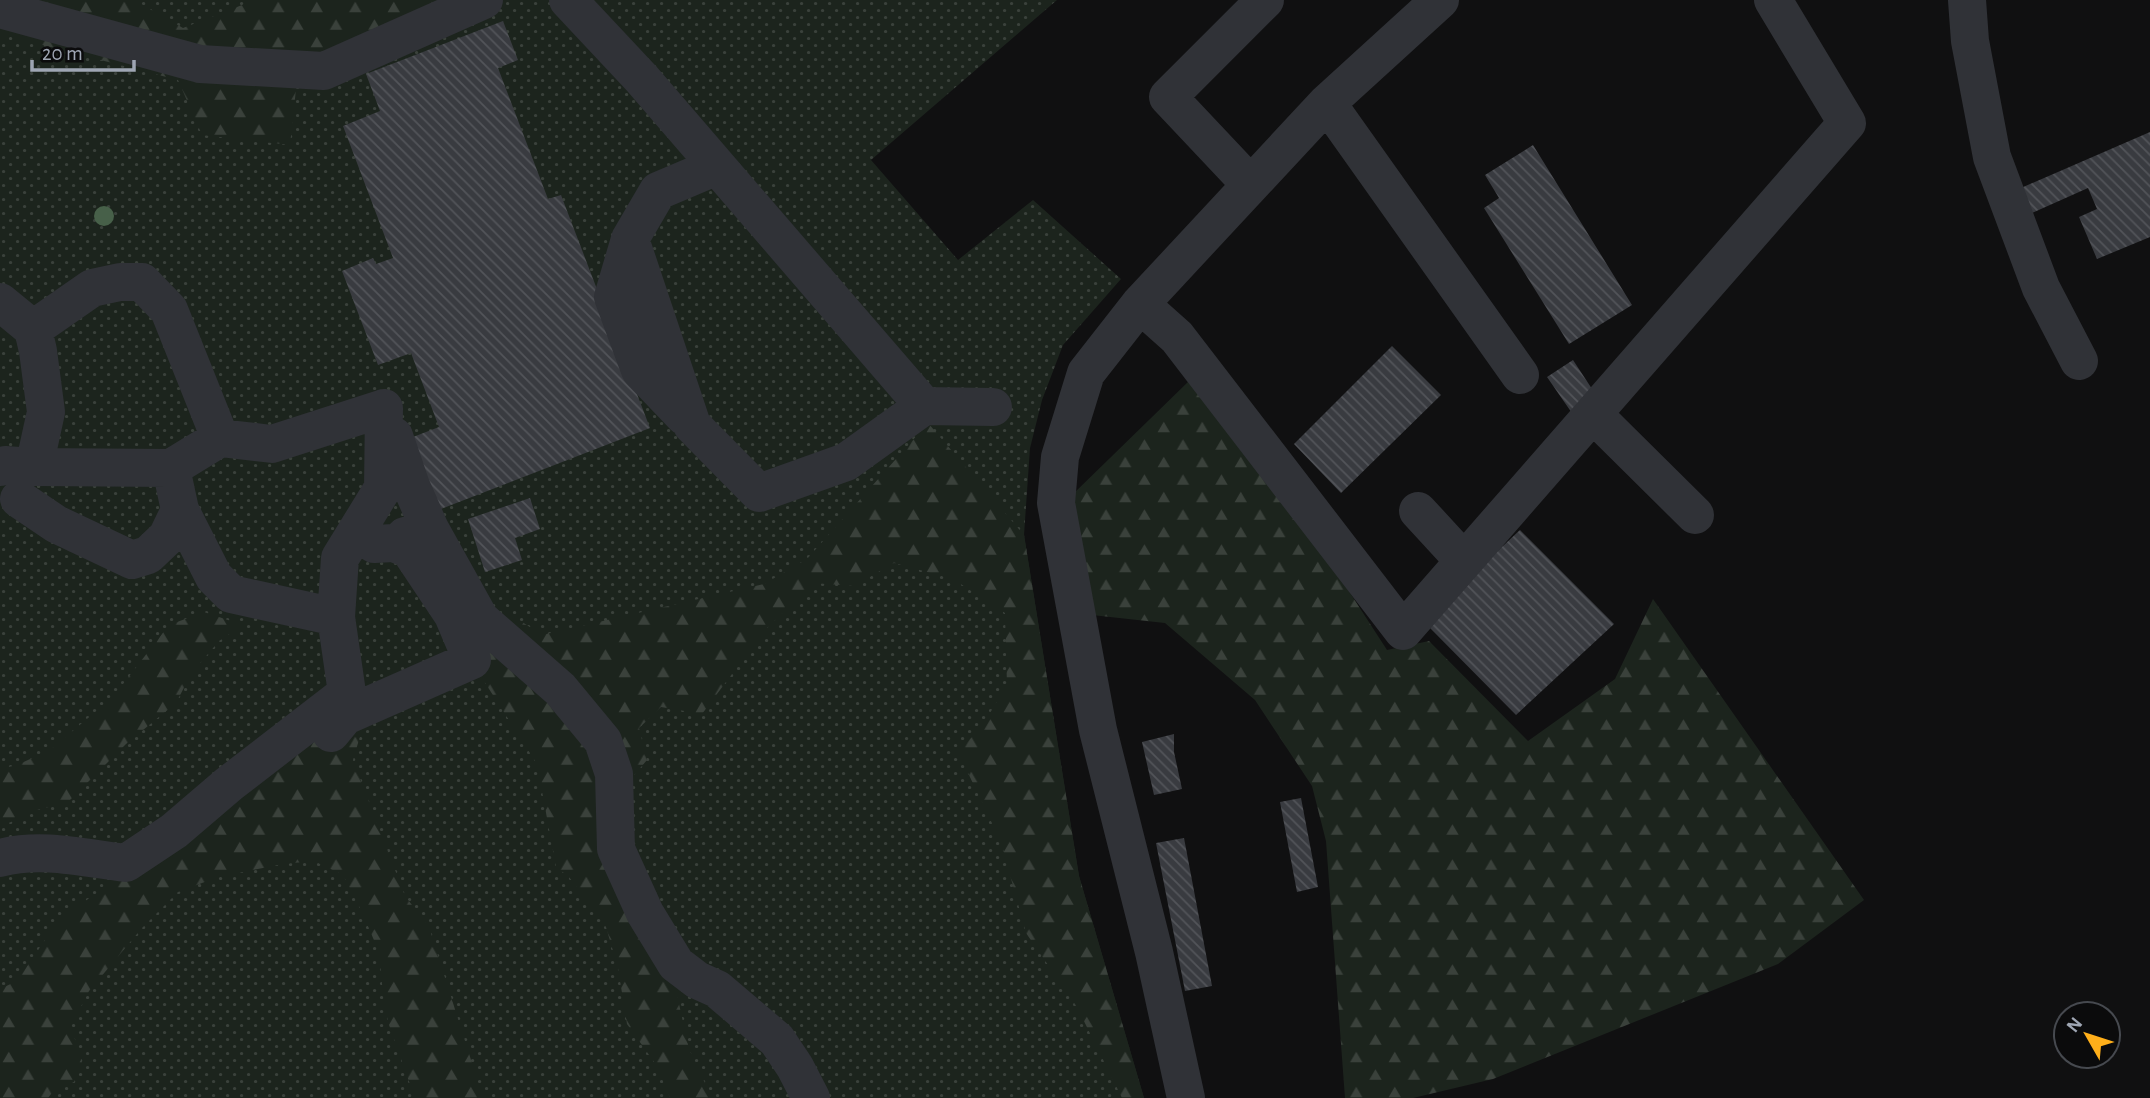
<svg xmlns="http://www.w3.org/2000/svg" width="2150" height="1098" font-family="'Alegreya Sans',sans-serif">
<style>
.grass{fill:url(#grass-dots)}
.forest{fill:url(#forest-firs)}
.building{fill:url(#building-back-hatch)}
.lines{fill:none;stroke-linecap:round;stroke-linejoin:round}
.minor{stroke:#303237;stroke-width:38}
.tree{fill:#476049}
</style>
<defs>
<pattern id="grass-dots" width="8" height="8" patternUnits="userSpaceOnUse" patternTransform="scale(1.75)"><rect width="8" height="8" fill="#1c241d"/><path d="M2 2h.1M6 6h.1" fill="none" stroke="#3a413b" stroke-width="1.8" stroke-linecap="round"/></pattern>
<pattern id="forest-firs" width="22" height="20" patternUnits="userSpaceOnUse" patternTransform="scale(1.75)"><rect width="22" height="20" fill="#1c241d"/><path d="M5 1l3.5 6h-7zM16 11l3.5 6h-7z" fill="#3a413b"/></pattern>
<pattern id="building-back-hatch" width="6" height="6" patternUnits="userSpaceOnUse" patternTransform="scale(1.75)"><rect width="6" height="6" fill="#393b40"/><path d="M-1 5l2 2M0 0l6 6M5-1l2 2" fill="none" stroke="#525459"/></pattern>
</defs>
<rect width="100%" height="100%" fill="#101011"/>
<!-- grass -->
<path class="grass" d="M0 0H1057L871 160 958 260 1033 200 1121 279 1063 345 1042 400 1030 448 1024 535 1079 876 1144 1098H0Z"/>
<!-- forest -->
<path class="forest" d="M0 0H134L183 28 255 0H454L299 61 290 145 202 135 178 80 0 34Z
M1189 381 1341 579 1387 650 1429 641 1528 741 1615 679 1653 599 1864 900 1778 964 1493 1079 1413 1098H1345L1326 841 1312 786 1255 700 1165 623 1092 615 1070 497Z
M928 423 1024 535 1079 876 1144 1098H1122L1077 1007 1026 933 1001 842 958 752 982 726 1007 685 1005 613 953 579 894 563 854 586 814 583 765 630 702 714 661 707 639 728 647 760 609 805 595 843 622 901 671 968 689 1049 712 1098H670L657 1066 627 1024 618 968 606 927 569 877 556 867 537 764 482 678 481 640 504 610 542 635 764 584 807 559Z
M204 612 243 625 219 641 191 674 176 703 126 744 67 803 37 810 0 827V769L17 765 50 750 113 697 169 625Z
M326 703 366 716 353 760 405 896 429 927 483 1098H423L412 1090 388 1022 383 994 379 952 362 912 343 875 314 861 283 864 218 877 178 892 142 928 89 991 71 1026 82 1063 74 1082 54 1090 48 1098H0V989L17 981 60 918 109 885 177 820Z"/>
<!-- building -->
<path class="building" d="M503 21 518 60 498 68 548 199 561 195 650 428 428 514 400 442 439 427 411 353 378 365 342 271 373 258 376 264 393 258 343 126 380 111 366 74Z
M2150 132V237L2097 259 2079 217 2097 209 2088 188 2032 213 2021 188Z
M1533 145 1632 305 1569 344 1484 208 1499 198 1485 175Z
M1392 346 1441 395 1341 493 1294 444Z
M1573 360 1594 392 1574 416 1547 377Z
M530 498 540 529 515 538 522 560 485 572 468 519Z
M1520 530 1614 624 1516 715 1430 628 1429 615Z
M1174 734V752L1182 789 1154 795 1142 742Z
M1301 798 1318 887 1297 892 1280 802Z
M1184 838 1212 986 1185 991 1156 843Z"/>
<g class="lines">
<!-- minor -->
<path class="minor" d="M568 0 642 79 924 406
M1967 0 1970 41 1992 157 2041 288 2079 361
M0 9 200 64 324 71 484 0
M1327 103 1520 375
M717 166 658 191 630 239 692 425 759 493 846 462 924 406 993 407
M1250 184 1168 97 1265 0
M630 239 613 297 640 370 684 416
M0 302 33 329 38 351 46 412 34 467
M1140 304 1177 337 1403 631 1847 123 1773 0
M33 329 92 288 120 282H142L169 310 220 438
M1593 414 1695 515
M394 436 411 486 430 529 405 536
M0 467 5 465 34 467 171 468 220 438 272 444 384 408
M171 468 180 510 214 577 231 594 336 617
M19 499 56 524 132 560 148 555 167 537 180 510
M1418 511 1464 561
M430 529 480 619 560 689 603 741 614 774 616 849 645 913 676 964 697 980 717 989 777 1040 795 1067 811 1098
M331 733 345 716 472 660 453 615 409 549 394 543 374 544
M0 858C41 847 84 858 126 863L174 831 229 784 347 693 336 617 340 558 383 488 384 408
M1186 1098 1154 952 1098 730 1056 503 1060 457 1086 373 1140 304 1327 103 1440 0"/>
</g>
<!-- trees -->
<circle class="tree" cx="104" cy="216" r="10"/>
<!-- north arrow -->
<g transform="translate(2087 1035) rotate(309)"><circle r="33" fill="#0b0b0c" stroke="#46494f" stroke-width="2"/>
<path d="M0-5L12 26L0 18L-12 26Z" fill="#ffaf1a"/>
<text y="-10" font-size="19" font-weight="bold" text-anchor="middle" fill="#9fa6b4">N</text>
</g>
<!-- scale -->
<path d="M32 60v10h102v-10" fill="none" stroke="#9fa6b4" stroke-width="3.5"/>
<text x="42" y="60" font-size="21" fill="#9fa6b4" stroke="#0b0b0c" stroke-width="5" paint-order="stroke">20 m</text>
</svg>
